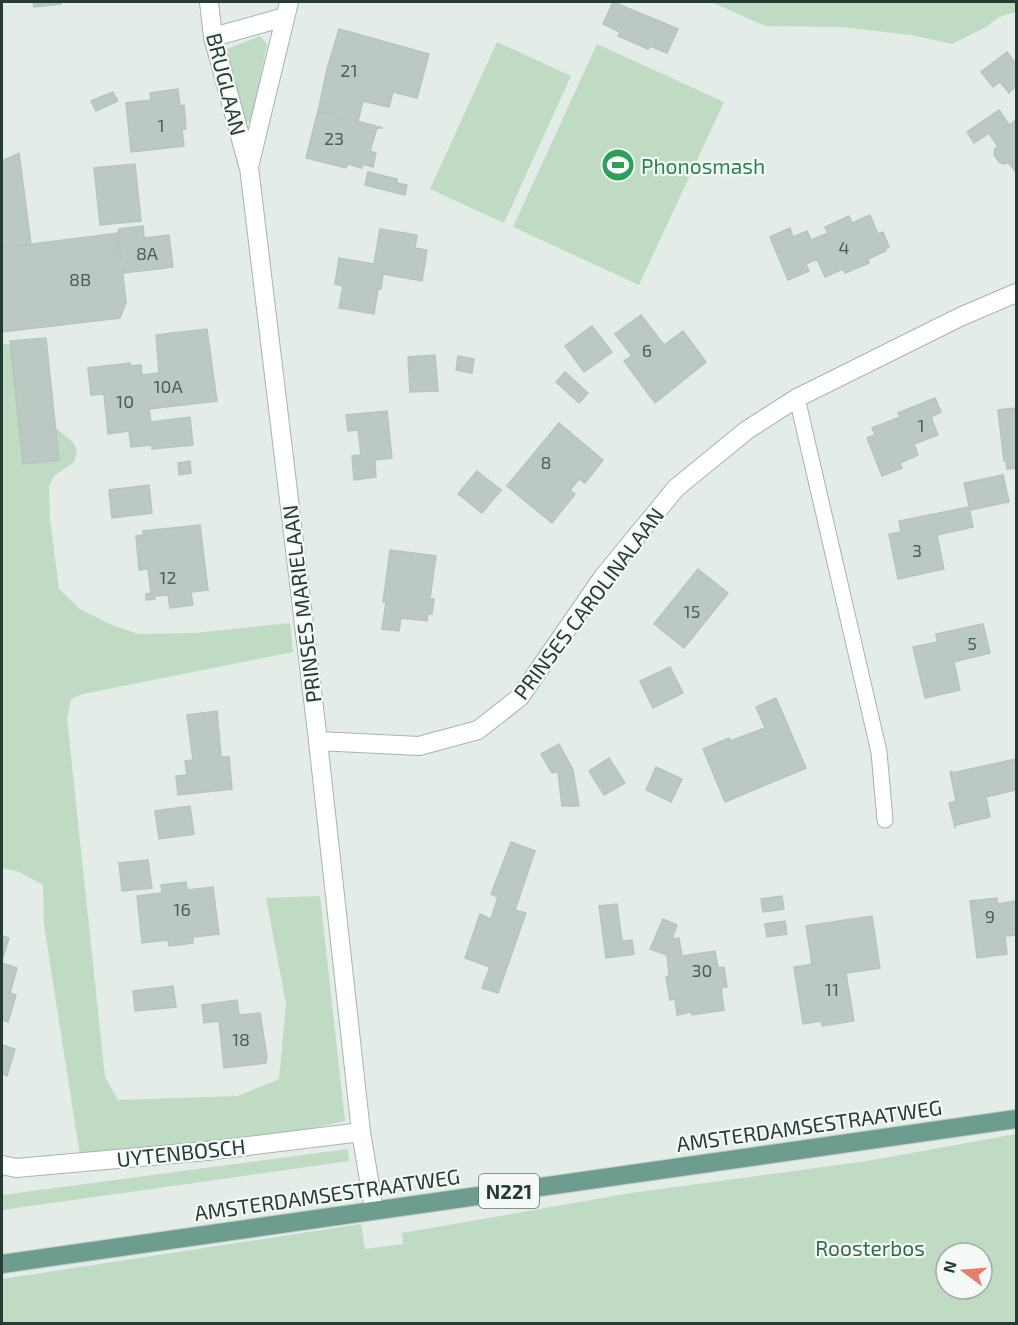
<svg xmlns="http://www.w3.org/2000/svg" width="1018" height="1325" font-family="'Exo 2',sans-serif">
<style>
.green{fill:#bfdbc4;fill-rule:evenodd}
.building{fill:#bcc9c3;stroke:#b7c5be;stroke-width:1.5}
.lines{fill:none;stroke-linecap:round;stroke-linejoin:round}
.lane-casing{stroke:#a7b4ae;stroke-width:17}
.street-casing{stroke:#a7b4ae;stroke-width:20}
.primary-casing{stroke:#c2c8c6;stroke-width:20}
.lane{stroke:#fff;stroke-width:15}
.street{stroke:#fff;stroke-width:18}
.primary{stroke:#6c9d8e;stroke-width:18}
.labels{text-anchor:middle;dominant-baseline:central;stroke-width:4.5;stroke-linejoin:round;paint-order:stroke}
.number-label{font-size:18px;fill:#4b5f58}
.shield{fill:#f4f9f6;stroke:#63756e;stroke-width:1.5}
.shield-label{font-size:20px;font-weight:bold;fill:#253c34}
.street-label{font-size:21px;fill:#253c34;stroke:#f4f9f6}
.leisure-label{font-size:21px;fill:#27864d;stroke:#f4f9f6;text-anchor:start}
.park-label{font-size:21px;fill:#336f46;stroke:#f4f9f6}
</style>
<rect width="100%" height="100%" fill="#e4ece8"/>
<!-- green -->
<path class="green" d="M711 2H1016V12L999 17 986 27 952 44 911 35 841 27 765 26Z
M260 36 267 44 252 121 243 122 227 49Z
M497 42 571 76 504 223 430 189Z
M597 44 724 102 639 285 513 227Z
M2 343 46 352 47 421 72 441 77 450 74 462 54 476 49 486 50 519 59 589 80 609 110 624 138 634 195 633 290 623 293 652 83 694 71 699 67 718 105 1077 118 1100 238 1096 279 1079 286 1004 266 898 320 896 345 1121 207 1151 80 1156 44 925 43 885 19 872 2 868Z
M1016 1134V1323H2V1279L361 1224 365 1249 403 1244 402 1233 631 1193 867 1161ZM946 1253H982V1289H946Z
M348 1149 349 1161 2 1210V1195Z"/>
<!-- building -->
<path class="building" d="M33 2H61V4L34 7Z
M613 2 678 29 667 53 650 46 648 49 618 36 620 32 603 24Z
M339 29 429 54 417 98 393 92 389 107 363 101 358 121 318 112 327 69Z
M1007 52 1016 64V86L1009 93 1000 82 993 87 981 72Z
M178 89 180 106 184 105 186 129H182L184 146 131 152 126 103 151 100 150 93Z
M113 92 118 101 96 111 91 101Z
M999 110 1009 125 1016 120V170L1015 171 1008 162 1005 164 1000 163 994 155 995 149 998 147 989 133 974 143 967 132Z
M318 111 383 128H377L370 151 376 153 373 167 363 164 362 168 348 164 346 168 306 158Z
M19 153 31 244 2 248V161Z
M135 164 141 221 100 225 94 168Z
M368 172 397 179V183L407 185 405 195 365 185Z
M870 215 878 234 883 232 889 247 885 249 886 251 868 259 869 263 845 273 843 269 825 277 817 259 806 264 809 271 788 280 770 237 790 228 793 237 807 231 811 240 828 233 825 227 849 216 852 223Z
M143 226 144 238 169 235 173 267 124 273 123 259H120L118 233 119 229Z
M380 229 417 235 415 248 427 250 422 281 383 274 381 289H378L374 314 339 308 343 286 335 284 339 258 374 264Z
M118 233 126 302 120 318 2 332V248Z
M641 315 664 345 683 331 706 362 655 403 624 361 632 356 615 334Z
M592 326 612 352 584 372 565 346Z
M207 329 217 401 149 409 151 422 190 417 193 445 152 449V445L131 447 129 431 108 434 104 394 91 395 88 368 130 363V366L141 365 142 375 159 373 156 335Z
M46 338 59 460 23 464 10 341Z
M435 355 438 391 410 392 408 357Z
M458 356 474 359 472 373 456 370Z
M565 372 588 393 579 403 556 382Z
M935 398 941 412 931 417 938 435 914 444 918 455 900 463 902 468 882 476 867 438 875 435 872 428 900 417 898 413Z
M1016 408V468L1007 469 1006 461H1004L998 410Z
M387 411 392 458 375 460 376 477 354 480 352 456 361 455 358 430 348 431 346 415Z
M559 423 603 460 585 483 579 479 570 490 575 494 552 523 507 486Z
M190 461 191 473 179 475 178 463Z
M477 471 501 490 482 513 458 494Z
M1003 475 1009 502 970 510 964 483Z
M149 485 152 513 112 518 109 490Z
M969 507 973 527 937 535 944 569 898 579 889 534 901 532 899 521Z
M200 525 208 590 191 592 193 605 170 608 168 595 154 596 155 599 146 600V594L151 593 148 569 139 570 136 536 144 535 143 531Z
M390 550 436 556 430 599H434L432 614H428L427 621 401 618 399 631 382 629 386 602H383Z
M698 569 728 593 684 648 654 624Z
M983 624 990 653 954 662 960 690 925 698 913 647 937 642 936 634Z
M670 667 683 693 653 708 640 681Z
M776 698 806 768 725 802 703 749 729 738 730 741 765 728 756 707Z
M217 711 221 757H229L232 789 178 795 176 776 187 775 185 761 193 760 187 715Z
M559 744 573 770 579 806H562L558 772 552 773 541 754Z
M609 758 625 783 604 795 589 771Z
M1016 759V790L986 797 990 817 956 825 955 827 949 803 956 801 950 772 952 771V773Z
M656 767 682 779 671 802 646 790Z
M190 806 194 834 159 839 155 811Z
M511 842 535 851 515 910 526 913 498 993 482 988 490 967 465 958 480 914 491 919 498 897 491 894Z
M148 860 152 888 122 891 119 863Z
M186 882 187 890 213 887 219 934 193 937V943L169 946 168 940 142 943 137 896 162 893 161 885Z
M782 896 784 909 763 912 761 899Z
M997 898 998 904 1016 901V935L1005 936 1007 954 977 958 970 901Z
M617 904 622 941 632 940 634 954 606 958 599 906Z
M872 916 880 968 846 973 854 1021 822 1026 821 1021 803 1024 794 967 812 964 806 926Z
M663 919 677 925 672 939 679 938 682 956 715 951 718 968 724 967 727 987 721 988 724 1010 692 1015 691 1012 677 1015 675 999 670 1000 666 977 669 976 667 955 650 949Z
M785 921 787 934 767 937 765 924Z
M2 936 9 938 2 961Z
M2 963 17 968 10 993 16 995 8 1022 2 1020Z
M173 986 176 1007 135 1011 133 991Z
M237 1000 239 1015 260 1013 267 1057 266 1063 224 1068 219 1021 204 1023 202 1005Z
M2 1045 15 1049 7 1076 2 1074Z"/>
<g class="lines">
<defs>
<path id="lane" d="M797 398 879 752 885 820"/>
<path id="street" d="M209 2 213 37 248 165
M289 2 249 167 318 741 361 1132 374 1210
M213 37 285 17
M318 741 419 746 478 730 520 697 603 577 676 488 747 430 797 398 960 317 1016 293
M2 1165 16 1168 207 1151 361 1132"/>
<path id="primary" d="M2 1264 1016 1119"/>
</defs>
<!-- lane casing -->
<use href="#lane" class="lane-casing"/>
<!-- street casing -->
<use href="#street" class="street-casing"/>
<!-- primary casing -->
<use href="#primary" class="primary-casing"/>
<!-- lane -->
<use href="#lane" class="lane"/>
<!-- street -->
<use href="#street" class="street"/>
<!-- primary -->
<use href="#primary" class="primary"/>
</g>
<!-- icons -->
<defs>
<symbol id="stadium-disc" viewBox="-11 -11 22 22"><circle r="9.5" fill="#2e9e5b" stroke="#f4f9f6"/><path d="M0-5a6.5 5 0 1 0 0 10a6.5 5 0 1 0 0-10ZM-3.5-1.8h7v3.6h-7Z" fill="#fff"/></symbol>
</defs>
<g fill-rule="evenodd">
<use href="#stadium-disc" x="599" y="146" width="38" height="38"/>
</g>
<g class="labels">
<!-- number labels -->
<g class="number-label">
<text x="349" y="70">21</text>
<text x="161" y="125">1</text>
<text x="334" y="138">23</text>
<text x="844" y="247">4</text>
<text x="147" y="253">8A</text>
<text x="80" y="279">8B</text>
<text x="647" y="350">6</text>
<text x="168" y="386">10A</text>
<text x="125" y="401">10</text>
<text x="921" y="425">1</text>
<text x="546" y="462">8</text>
<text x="917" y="550">3</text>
<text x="168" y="577">12</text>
<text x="692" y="611">15</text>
<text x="972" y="643">5</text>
<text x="182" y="909">16</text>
<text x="990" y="916">9</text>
<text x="702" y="970">30</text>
<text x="832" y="989">11</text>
<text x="241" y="1039">18</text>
</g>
<!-- shield labels -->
<rect class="shield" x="479" y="1174" width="60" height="34" rx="4.5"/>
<g class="shield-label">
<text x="509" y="1191">N221</text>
</g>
<!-- street labels -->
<g class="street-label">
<text transform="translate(227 84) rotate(76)">BRUGLAAN</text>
<text transform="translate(588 603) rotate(-53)">PRINSES CAROLINALAAN</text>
<text transform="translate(301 604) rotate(-97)">PRINSES MARIELAAN</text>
<text transform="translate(809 1125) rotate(-8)">AMSTERDAMSESTRAATWEG</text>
<text transform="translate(181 1152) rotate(-6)">UYTENBOSCH</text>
<text transform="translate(327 1194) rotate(-8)">AMSTERDAMSESTRAATWEG</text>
</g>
<!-- leisure labels -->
<g class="leisure-label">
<text x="641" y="165">Phonosmash</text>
</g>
<!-- park labels -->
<g class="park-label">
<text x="870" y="1247">Roosterbos</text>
</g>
</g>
<!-- border -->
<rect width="1018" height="1325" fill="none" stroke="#253c34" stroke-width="6"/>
<!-- north arrow -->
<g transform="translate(964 1271) rotate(286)"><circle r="28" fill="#f4f9f6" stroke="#a1ada8" stroke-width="1.5"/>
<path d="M0-4.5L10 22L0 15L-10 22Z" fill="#e57f69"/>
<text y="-9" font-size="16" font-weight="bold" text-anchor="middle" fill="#253c34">N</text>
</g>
</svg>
